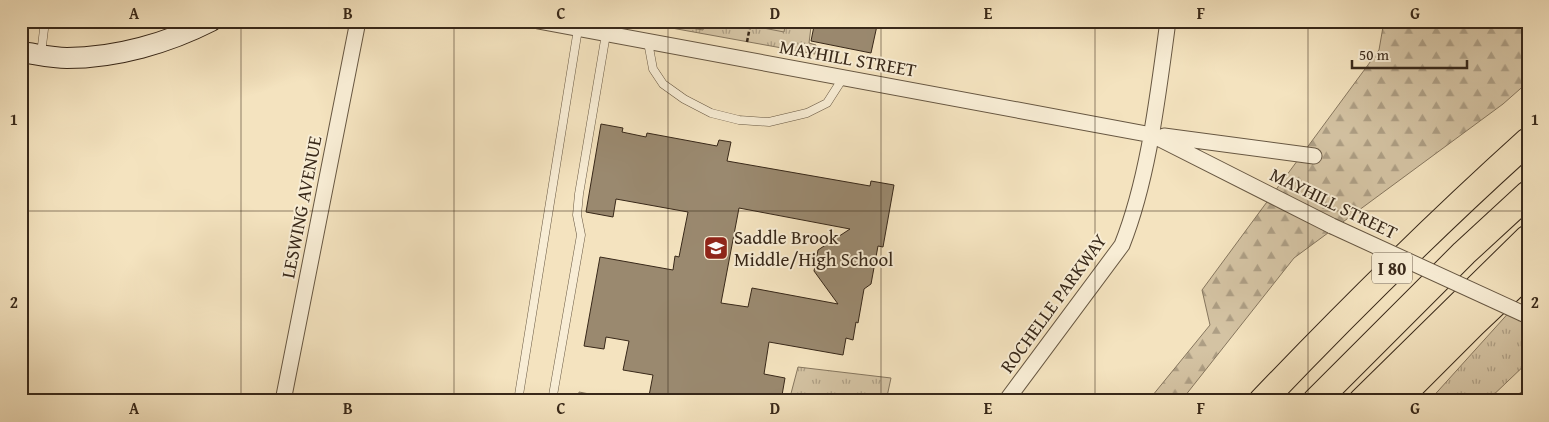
<svg xmlns="http://www.w3.org/2000/svg" width="1549" height="422" font-family="'Gentium Book Plus',serif">
<style>
.grass{fill:url(#grass-tufts);stroke:#86765e}
.forest{fill:url(#forest-firs);stroke:#86765e}
.pitch{fill:#d4c3a3;stroke:#86765e}
.building{fill:#9a896f;stroke:#382819;fill-rule:evenodd}
.lines{fill:none;stroke-linecap:round;stroke-linejoin:round}
.lane-casing{stroke:#675742;stroke-width:9}
.street-casing{stroke:#675742;stroke-width:17}
.secondary-casing{stroke:#382819;stroke-width:22}
.highway-casing{stroke:#382819;stroke-width:28}
.path{stroke:#382819;stroke-width:2.5;stroke-dasharray:4 2.5;stroke-linecap:butt}
.lane{stroke:#f8edd5;stroke-width:8}
.street{stroke:#f8edd5;stroke-width:15}
.secondary{stroke:#f8edd5;stroke-width:20}
.highway{stroke:#f4e3bf;stroke-width:26}
.street-bridge-casing{stroke:#675742;stroke-width:17;stroke-linecap:butt}
.street-bridge{stroke:#f8edd5;stroke-width:15}
.grid{fill:none;stroke:#382819;stroke-width:1;stroke-opacity:0.55}
.labels{text-anchor:middle;dominant-baseline:central;stroke-width:4;stroke-linejoin:round;paint-order:stroke}
.shield{fill:#f8edd5;stroke:#726351;stroke-width:1}
.shield-label{font-size:18px;font-weight:bold;fill:#382819}
.street-label{font-size:19px;fill:#382819;stroke:#f8edd5}
.poi-label{font-size:19px;fill:#382819;stroke:#f8edd5;text-anchor:start}
.neatline{fill:none;stroke:#382819;stroke-width:2}
.grid-label{font-size:16px;text-anchor:middle;font-weight:bold;fill:#382819}
</style>
<defs>
<pattern id="grass-tufts" width="24" height="20" patternUnits="userSpaceOnUse" patternTransform="scale(1.25)"><rect width="24" height="20" fill="#d4c3a3"/><path d="M3 7l-1-3M5 7V3M7 7l1-3M15 17l-1-3M17 17v-4M19 17l1-3" fill="none" stroke="#ad9e84"/></pattern>
<pattern id="forest-firs" width="22" height="20" patternUnits="userSpaceOnUse" patternTransform="scale(1.25)"><rect width="22" height="20" fill="#d4c3a3"/><path d="M5 1l3.5 6h-7zM16 11l3.5 6h-7z" fill="#ad9e84"/></pattern>
</defs>
<rect width="100%" height="100%" fill="#f4e3bf"/>
<filter id="stains"><feTurbulence type="fractalNoise" baseFrequency=".004" numOctaves="4"/><feColorMatrix values="0 0 0 0 .2 0 0 0 0 .09 0 0 0 0 .02 0 0 0 .5 -.17"/></filter>
<radialGradient id="worn" r=".72"><stop offset=".6" stop-color="#630" stop-opacity="0"/><stop offset="1" stop-color="#630" stop-opacity=".3"/></radialGradient>
<!-- grass -->
<path class="grass" d="M633 21H792V24L811 27 809 43 816 45 815 54Z
M1513 308 1528 315V362L1487 401H1429Z
M798 367 891 378 886 401H789Z
M579 392 626 401H578Z"/>
<!-- forest -->
<path class="forest" d="M1384 21H1528V82L1503 104 1294 258 1181 401H1148L1210 325 1202 290 1379 50Z"/>
<!-- pitch -->
<path class="pitch" d="M651 21H705L703 30Z
M754 21H786L784 32 753 26Z"/>
<!-- building -->
<path class="building" d="M815 21H878L871 53 811 41Z
M601 124 623 128 622 132 646 137 647 133 717 146 719 140 731 142 727 161 870 186 871 181 894 185 883 247 878 246 871 284 864 289 858 323 856 322 853 340 846 338 843 355 769 342 764 374 785 378 781 401H648L653 375 623 370 629 341 606 337 604 349 584 346 600 257 673 270 675 256 679 257 688 212 616 199 613 217 586 212ZM739 208 850 229 818 250 814 271 838 304 752 288 748 307 721 303Z"/>
<g class="lines">
<defs>
<path id="lane" d="M648 42 653 69 663 84 684 99 711 113 739 120 769 122 807 113 827 103 843 78
M41 54 45 21
M518 401 578 29
M552 401 581 235 577 215 579 194 606 34
M1516 401 1523 396 1528 398"/>
<path id="street" d="M538 21 1152 135 1332 226
M1164 136 1314 156
M283 401 358 21
M1006 401 1122 245C1149 177 1158 94 1168 21"/>
<path id="secondary" d="M21 52C36 54 52 58 67 58 116 58 168 43 211 21"/>
<path id="highway" d="M1262 401C1348 311 1436 224 1528 141
M1316 401 1464 253 1528 194
M1362 401 1528 238
M1396 401 1473 324 1528 272"/>
</defs>
<!-- lane casing -->
<use href="#lane" class="lane-casing"/>
<!-- street casing -->
<use href="#street" class="street-casing"/>
<!-- secondary casing -->
<use href="#secondary" class="secondary-casing"/>
<!-- highway casing -->
<use href="#highway" class="highway-casing"/>
<!-- path -->
<path class="path" d="M747 42 751 21"/>
<!-- lane -->
<use href="#lane" class="lane"/>
<!-- street -->
<use href="#street" class="street"/>
<!-- secondary -->
<use href="#secondary" class="secondary"/>
<!-- highway -->
<use href="#highway" class="highway"/>
<defs>
<path id="street-bridge" d="M1332 226 1528 316"/>
</defs>
<!-- street-bridge casing -->
<use href="#street-bridge" class="street-bridge-casing"/>
<!-- street-bridge -->
<use href="#street-bridge" class="street-bridge"/>
</g>
<!-- grid -->
<path class="grid" d="M241 21V401M454 21V401M668 21V401M881 21V401M1095 21V401M1308 21V401M21 211H1528"/>
<!-- icons -->
<defs>
<symbol id="school-square" viewBox="-11 -11 22 22"><rect x="-9" y="-9" width="18" height="18" rx="4" fill="#8f2418" stroke="#f8edd5"/><path d="M0-5L7-2L0 1L-7-2ZM-4 1L0 2.5L4 1V4Q0 6-4 4Z" fill="#fff"/></symbol>
</defs>
<g fill-rule="evenodd">
<use href="#school-square" x="702" y="234" width="28" height="28"/>
</g>
<g class="labels">
<!-- shield labels -->
<rect class="shield" x="1372" y="252.5" width="40" height="31" rx="4"/>
<g class="shield-label">
<text x="1392" y="268">I 80</text>
</g>
<!-- street labels -->
<g class="street-label">
<text transform="translate(848 58) rotate(10)">MAYHILL STREET</text>
<text transform="translate(1334 203) rotate(26)">MAYHILL STREET</text>
<text transform="translate(301 207) rotate(-79)">LESWING AVENUE</text>
<text transform="translate(1053 303) rotate(-54)">ROCHELLE PARKWAY</text>
</g>
<!-- poi labels -->
<g class="poi-label">
<text x="734" y="237">Saddle Brook<tspan x="734" dy="22">Middle/High School</tspan></text>
</g>
</g>
<!-- margin -->
<rect width="1549" height="422" fill="none" stroke="#f4e3bf" stroke-width="55"/>
<!-- scale -->
<path d="M1352 60v8h115v-8" fill="none" stroke="#382819" stroke-width="2.5"/>
<text x="1359" y="60" font-size="15" fill="#382819" stroke="#f8edd5" stroke-width="4" paint-order="stroke">50 m</text>
<rect x="28" y="28" width="1494" height="366" class="neatline"/>
<g class="grid-label">
<text x="134" y="19">A</text>
<text x="348" y="19">B</text>
<text x="561" y="19">C</text>
<text x="775" y="19">D</text>
<text x="988" y="19">E</text>
<text x="1201" y="19">F</text>
<text x="1415" y="19">G</text>
<text x="14" y="125">1</text>
<text x="1535" y="125">1</text>
<text x="14" y="308">2</text>
<text x="1535" y="308">2</text>
<text x="134" y="414">A</text>
<text x="348" y="414">B</text>
<text x="561" y="414">C</text>
<text x="775" y="414">D</text>
<text x="988" y="414">E</text>
<text x="1201" y="414">F</text>
<text x="1415" y="414">G</text>
</g>
<rect width="100%" height="100%" filter="url(#stains)"/>
<rect width="100%" height="100%" fill="url(#worn)"/>
</svg>
